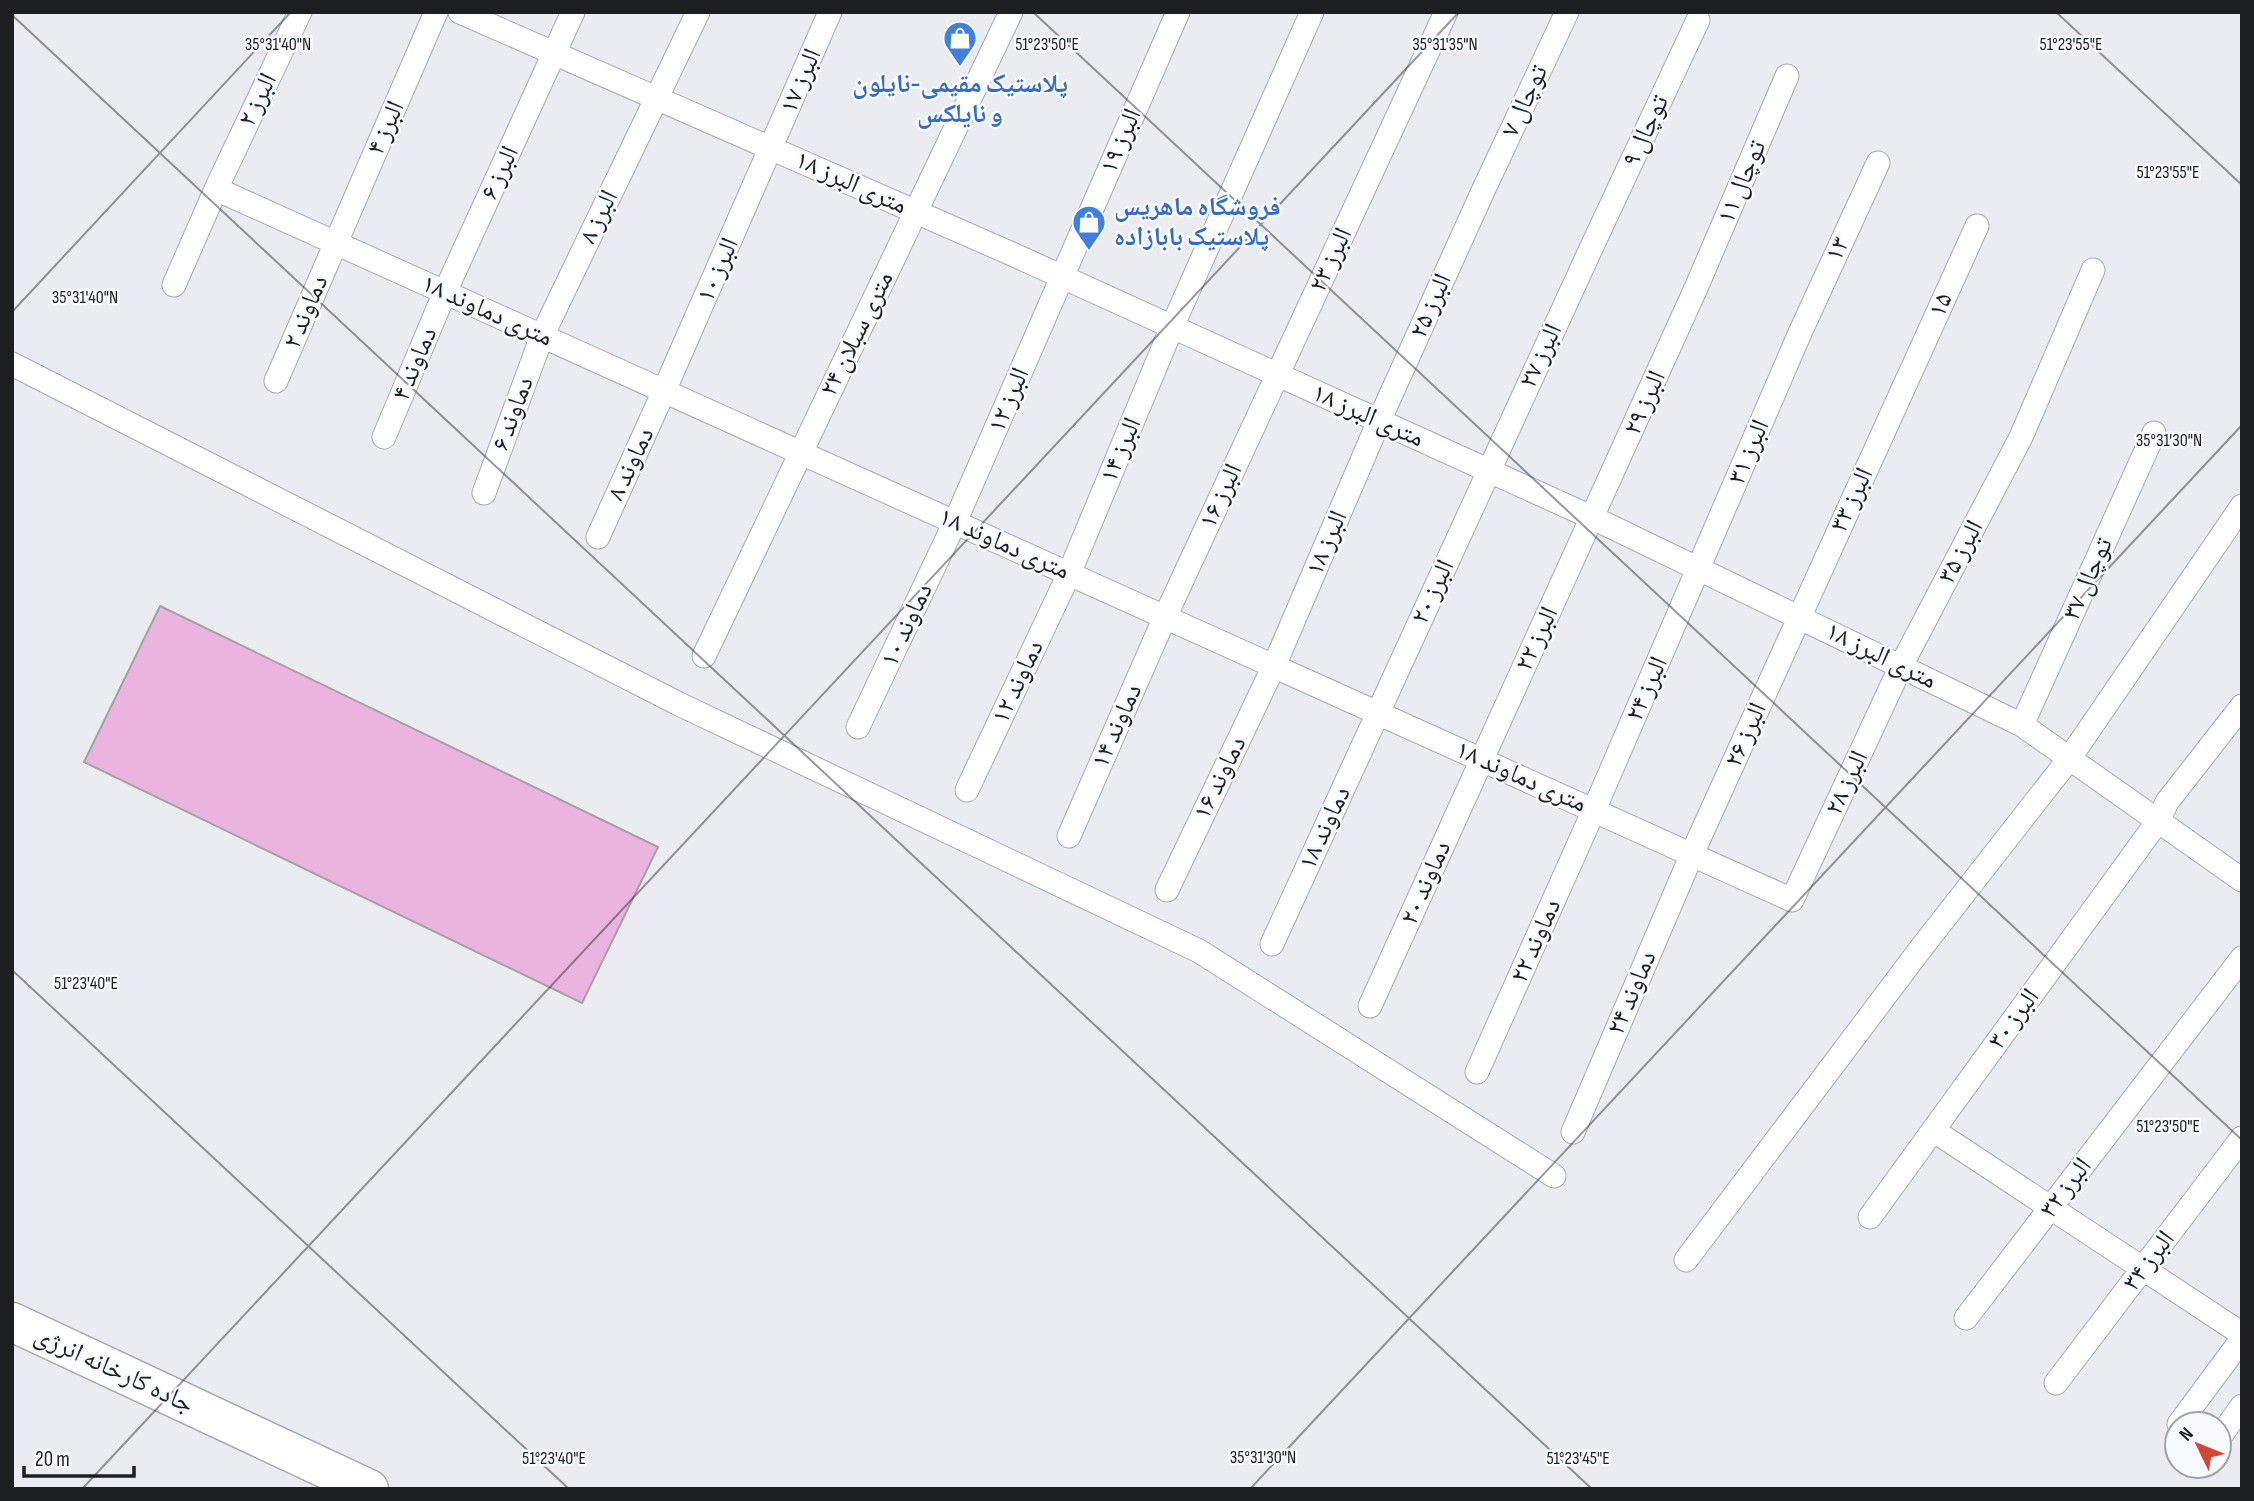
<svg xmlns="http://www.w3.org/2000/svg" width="2254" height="1501" font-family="'Sofia Sans Condensed','Noto Naskh Arabic',sans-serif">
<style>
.building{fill:#ebb4de;stroke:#a6a0a4;stroke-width:2}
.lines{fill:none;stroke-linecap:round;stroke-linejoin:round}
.service-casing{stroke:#a7a9af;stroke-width:25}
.tertiary-casing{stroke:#a7a9af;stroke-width:41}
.service{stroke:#fff;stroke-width:23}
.tertiary{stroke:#fff;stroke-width:38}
.ticks{fill:none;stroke:#1d1e20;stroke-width:2;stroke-opacity:0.45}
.labels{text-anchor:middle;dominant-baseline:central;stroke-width:5;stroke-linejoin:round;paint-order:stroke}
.street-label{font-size:26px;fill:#1d1e20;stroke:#f7faff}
.shop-label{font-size:26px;font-weight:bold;fill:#366cbe;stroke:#f7faff}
.ticks-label{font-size:18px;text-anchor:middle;fill:#1d1e20;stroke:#f7faff;stroke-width:5;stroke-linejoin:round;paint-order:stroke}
</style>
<rect width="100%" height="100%" fill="#eaecf2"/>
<!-- building -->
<path class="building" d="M160 606 658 847 582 1003 84 762Z"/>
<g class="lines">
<defs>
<path id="service" d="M460 12 1012 254 1593 518 2022 725 2242 880
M216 189 1792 900 1901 666 2021 437 2093 270
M174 285 216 189 300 12
M12 364 679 704 1199 951 1554 1176
M276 381 436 12
M384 437 445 292 573 12
M484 493 542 336 698 12
M598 537 664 391 830 12
M704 656 1011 12
M2022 725 2154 433
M858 727 955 522 1178 12
M967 790 1069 574 1172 327 1312 12
M1069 836 1165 617 1446 12
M1167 890 1274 666 1379 421 1483 191 1567 12
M1272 944 1594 242 1698 20
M1370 1006 1696 288 1787 76
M1477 1072 1594 810 1799 335 1878 163
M1933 1130 2242 1334
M1573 1132 1692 854 1977 226
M1870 1217 2158 821 2167 802 2242 706
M1686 1260 1922 947 2069 759 2242 506
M1966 1318 2242 958
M2056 1383 2242 1138
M2179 1424 2242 1339
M2219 1438 2242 1406"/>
<path id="tertiary" d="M12 1322 369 1489"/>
</defs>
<!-- service casing -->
<use href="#service" class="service-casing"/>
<!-- tertiary casing -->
<use href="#tertiary" class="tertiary-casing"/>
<!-- service -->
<use href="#service" class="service"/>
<!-- tertiary -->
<use href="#tertiary" class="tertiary"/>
</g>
<!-- ticks -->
<path class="ticks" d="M1033 12 2242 1140M2056 12 2242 185M12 15 1592 1489M12 312 291 12M12 970 569 1489M82 1489 1459 12M1250 1489 2242 425"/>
<!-- icons -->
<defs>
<symbol id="shop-pin" viewBox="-11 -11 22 30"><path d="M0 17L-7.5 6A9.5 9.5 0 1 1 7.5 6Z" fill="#3f7fe0" stroke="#f7faff"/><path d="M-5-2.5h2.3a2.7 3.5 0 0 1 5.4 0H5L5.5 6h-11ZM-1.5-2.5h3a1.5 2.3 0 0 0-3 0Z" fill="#fff"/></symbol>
</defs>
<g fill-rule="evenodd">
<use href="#shop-pin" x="941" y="19" width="38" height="52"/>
<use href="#shop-pin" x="1070" y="203" width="38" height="52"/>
</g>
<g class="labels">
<!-- street labels -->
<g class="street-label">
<text transform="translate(801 81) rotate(-67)">البرز ۱۷</text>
<text transform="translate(258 100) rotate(-64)">البرز ۲</text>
<text transform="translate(1525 101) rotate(-65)">توچال ۷</text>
<text transform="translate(386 128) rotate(-66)">البرز ۴</text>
<text transform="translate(1646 131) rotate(-65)">توچال ۹</text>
<text transform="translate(1121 141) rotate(-67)">البرز ۱۹</text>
<text transform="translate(500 173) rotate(-65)">البرز ۶</text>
<text transform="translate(1742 182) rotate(-67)">توچال ۱۱</text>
<text transform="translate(851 183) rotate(24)">۱۸ متری البرز</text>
<text transform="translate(599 217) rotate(-64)">البرز ۸</text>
<text transform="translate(1838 249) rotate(-65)">۱۳</text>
<text transform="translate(1331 260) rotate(-65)">البرز ۲۳</text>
<text transform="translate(718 270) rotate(-66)">البرز ۱۰</text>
<text transform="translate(1941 305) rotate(-66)">۱۵</text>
<text transform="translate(1431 306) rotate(-66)">البرز ۲۵</text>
<text transform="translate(487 311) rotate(24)">۱۸ متری دماوند</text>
<text transform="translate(306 312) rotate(-67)">دماوند ۲</text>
<text transform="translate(857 334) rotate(-64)">۲۴ متری سبلان</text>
<text transform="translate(1541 356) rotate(-65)">البرز ۲۷</text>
<text transform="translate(415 364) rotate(-67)">دماوند ۴</text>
<text transform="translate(1009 400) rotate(-67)">البرز ۱۲</text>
<text transform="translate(1645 403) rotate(-66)">البرز ۲۹</text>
<text transform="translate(513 414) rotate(-70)">دماوند ۶</text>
<text transform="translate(1368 416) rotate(24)">۱۸ متری البرز</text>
<text transform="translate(1121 450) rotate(-67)">البرز ۱۴</text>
<text transform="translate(1749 452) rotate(-67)">البرز ۳۱</text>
<text transform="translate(631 464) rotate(-65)">دماوند ۸</text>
<text transform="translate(1221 496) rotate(-65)">البرز ۱۶</text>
<text transform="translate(1852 500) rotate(-65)">البرز ۳۳</text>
<text transform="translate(1327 543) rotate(-67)">البرز ۱۸</text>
<text transform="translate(1004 544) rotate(24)">۱۸ متری دماوند</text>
<text transform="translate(1961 552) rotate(-62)">البرز ۳۵</text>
<text transform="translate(2088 579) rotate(-66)">توچال ۳۷</text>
<text transform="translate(1433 592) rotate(-65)">البرز ۲۰</text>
<text transform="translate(907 625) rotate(-65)">دماوند ۱۰</text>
<text transform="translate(1537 639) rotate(-65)">البرز ۲۲</text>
<text transform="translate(1881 656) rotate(26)">۱۸ متری البرز</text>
<text transform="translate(1018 682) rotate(-65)">دماوند ۱۲</text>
<text transform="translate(1647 689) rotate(-66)">البرز ۲۴</text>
<text transform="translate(1117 726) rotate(-66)">دماوند ۱۴</text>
<text transform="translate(1746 735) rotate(-66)">البرز ۲۶</text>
<text transform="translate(1521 777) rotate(24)">۱۸ متری دماوند</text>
<text transform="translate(1220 778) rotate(-64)">دماوند ۱۶</text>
<text transform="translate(1847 783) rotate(-65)">البرز ۲۸</text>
<text transform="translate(1325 828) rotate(-65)">دماوند ۱۸</text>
<text transform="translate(1426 883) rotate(-66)">دماوند ۲۰</text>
<text transform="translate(1536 941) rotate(-66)">دماوند ۲۲</text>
<text transform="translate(1632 993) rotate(-67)">دماوند ۲۴</text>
<text transform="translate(2014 1019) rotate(-54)">البرز ۳۰</text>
<text transform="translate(2066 1188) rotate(-53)">البرز ۳۲</text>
<text transform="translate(2149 1261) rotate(-53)">البرز ۳۴</text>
<text transform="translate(114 1370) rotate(25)">جاده کارخانه انرژی</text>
</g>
<!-- shop labels -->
<g class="shop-label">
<text x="960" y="84">پلاستیک مقیمی-نایلون<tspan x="960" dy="30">و نایلکس</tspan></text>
<text x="1114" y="207" text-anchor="start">فروشگاه ماهریس<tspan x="1114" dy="30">پلاستیک بابازاده</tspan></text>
</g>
</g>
<g class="ticks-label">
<text x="1047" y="50">51°23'50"E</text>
<text x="2071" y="50">51°23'55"E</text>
<text x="278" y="50">35°31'40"N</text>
<text x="1445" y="50">35°31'35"N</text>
<text x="2168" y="178">51°23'55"E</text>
<text x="85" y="303">35°31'40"N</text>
<text x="2169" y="446">35°31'30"N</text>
<text x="86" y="989">51°23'40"E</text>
<text x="2168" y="1132">51°23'50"E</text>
<text x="1263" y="1463">35°31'30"N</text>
<text x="554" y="1464">51°23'40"E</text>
<text x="1578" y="1464">51°23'45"E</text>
</g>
<!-- border -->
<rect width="2254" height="1501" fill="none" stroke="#1d1e20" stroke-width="28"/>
<!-- north arrow -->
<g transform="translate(2198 1445) rotate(313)"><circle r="33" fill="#f7faff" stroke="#a0a2a6" stroke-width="2"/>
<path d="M0-5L12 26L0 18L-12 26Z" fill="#d44735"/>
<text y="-10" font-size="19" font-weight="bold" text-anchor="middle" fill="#1d1e20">N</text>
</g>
<!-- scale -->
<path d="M24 1466v10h110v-10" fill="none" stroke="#1d1e20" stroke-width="3.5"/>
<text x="35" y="1466" font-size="21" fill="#1d1e20" stroke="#f7faff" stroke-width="5" paint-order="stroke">20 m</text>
</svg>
